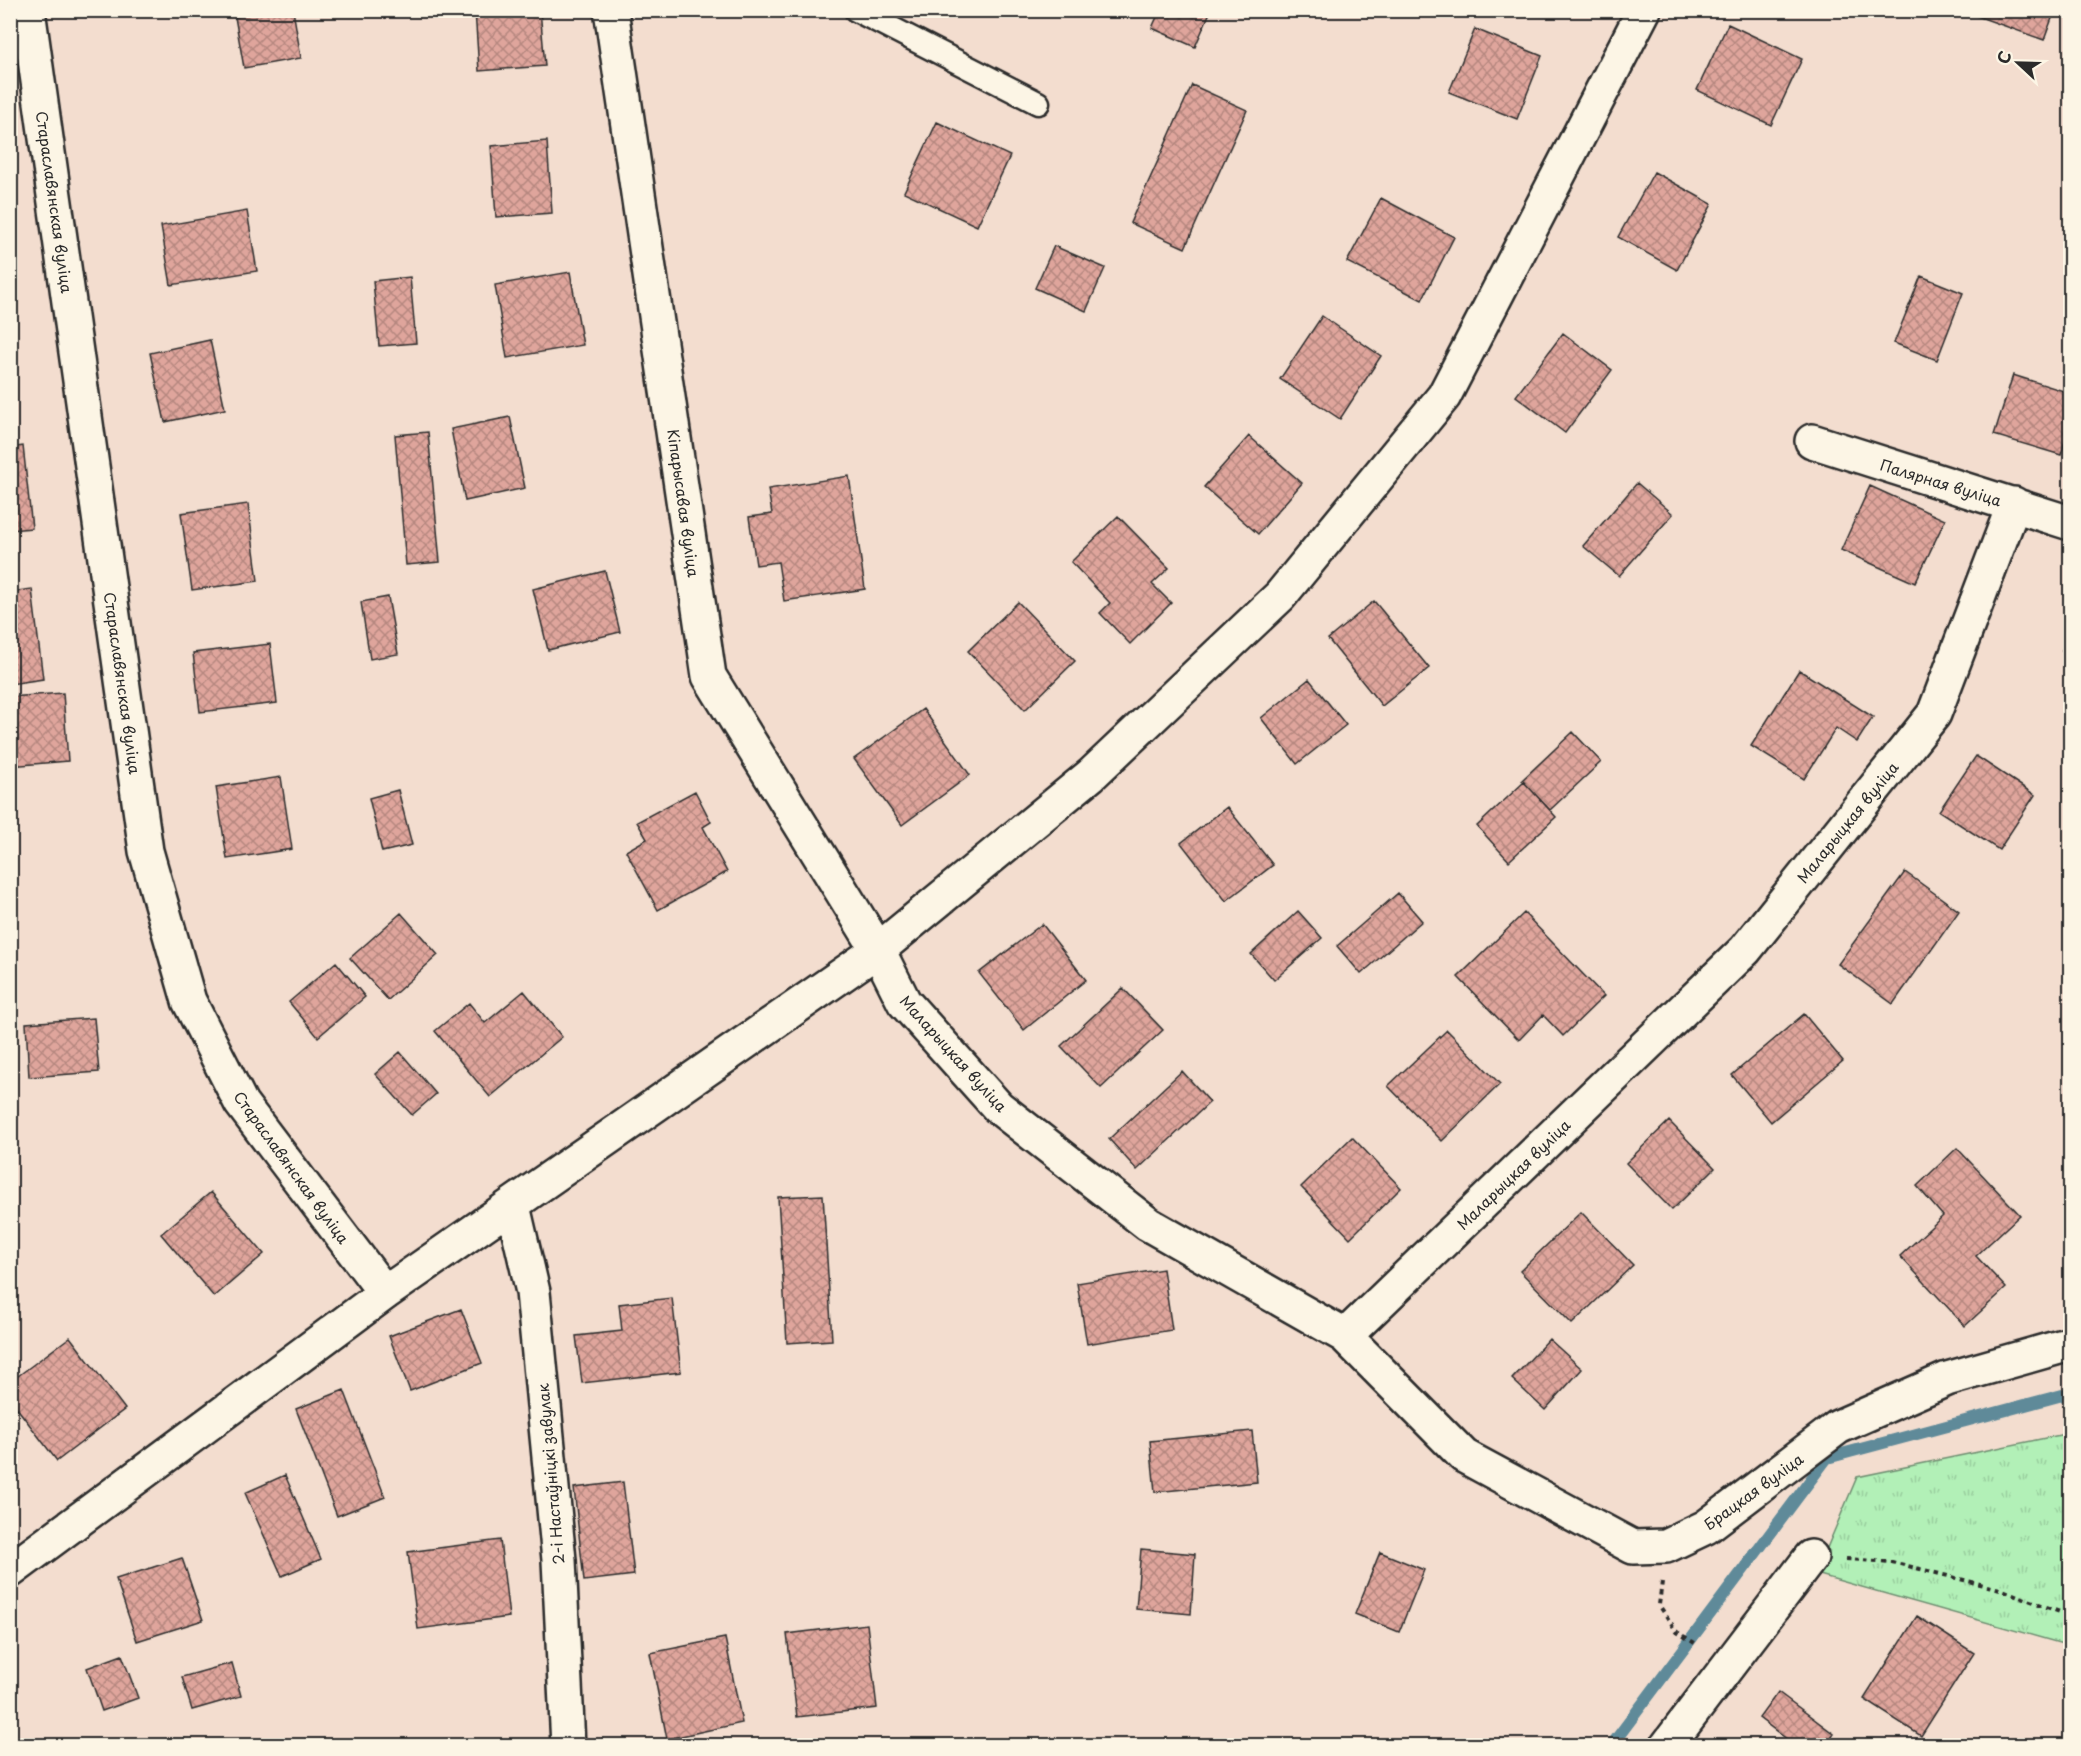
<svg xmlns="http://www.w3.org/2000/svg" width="2081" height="1756" font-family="'Playpen Sans',sans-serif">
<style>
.grass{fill:url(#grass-tufts);stroke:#6e8e71;stroke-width:1.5}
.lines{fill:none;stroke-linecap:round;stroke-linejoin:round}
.stream{stroke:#5f8a99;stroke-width:12}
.building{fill:url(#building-cross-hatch);stroke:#2b2b2b;stroke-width:1.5}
.service-casing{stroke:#2b2b2b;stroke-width:27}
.minor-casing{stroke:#2b2b2b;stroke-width:38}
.path{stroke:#2b2b2b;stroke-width:4;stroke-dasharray:4.5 4.5;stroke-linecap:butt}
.service{stroke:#fcf5e5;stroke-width:22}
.minor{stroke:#fcf5e5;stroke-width:33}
.labels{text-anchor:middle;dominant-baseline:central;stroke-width:4.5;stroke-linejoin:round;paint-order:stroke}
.street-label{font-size:15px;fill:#2b2b2b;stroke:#fcf5e5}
</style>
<defs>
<pattern id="grass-tufts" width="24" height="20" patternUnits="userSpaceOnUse" patternTransform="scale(1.5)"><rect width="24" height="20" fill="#b2f0b7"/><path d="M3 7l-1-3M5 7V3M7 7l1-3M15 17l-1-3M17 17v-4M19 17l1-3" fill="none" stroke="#99ce9e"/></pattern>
<pattern id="building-cross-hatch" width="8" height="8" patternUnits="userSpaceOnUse" patternTransform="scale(1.5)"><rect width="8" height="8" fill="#dfa59c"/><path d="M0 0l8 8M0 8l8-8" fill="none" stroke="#b5877f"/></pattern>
</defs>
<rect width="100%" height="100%" fill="#f3ddcf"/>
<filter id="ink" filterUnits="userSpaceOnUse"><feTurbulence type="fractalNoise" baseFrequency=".0167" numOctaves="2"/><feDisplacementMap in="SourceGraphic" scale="12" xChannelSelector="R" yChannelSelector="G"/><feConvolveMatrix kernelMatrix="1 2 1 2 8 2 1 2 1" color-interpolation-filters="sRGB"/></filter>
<g filter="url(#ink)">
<!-- grass -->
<path class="grass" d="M2070 1433V1646L1816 1574 1857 1477Z"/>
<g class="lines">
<!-- stream -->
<path class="stream" d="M1611 1746 1827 1458 2070 1393"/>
</g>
<!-- building -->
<path class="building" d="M274 10H293L301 58 244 68 235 17Z
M475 10H540L545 66 479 71Z
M1160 10H1211L1195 47 1152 28Z
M1979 10H2055L2044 40 1977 16Z
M1728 24 1802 59 1771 125 1697 90Z
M1475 29 1542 56 1517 119 1449 92Z
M1192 85 1247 110 1185 248 1130 223Z
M937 122 1010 156 977 226 904 192Z
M547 141 552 213 496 217 491 146Z
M1654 172 1712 204 1677 270 1618 237Z
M1381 198 1454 237 1422 300 1347 262Z
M247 211 257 271 171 285 161 226Z
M1054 246 1105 268 1086 311 1035 288Z
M570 272 583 345 507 358 495 285Z
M1921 276 1963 293 1937 360 1894 343Z
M410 277 416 343 379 346 373 281Z
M1322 316 1381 356 1340 419 1280 379Z
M1563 333 1612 370 1565 433 1516 396Z
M210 340 225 409 165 422 150 353Z
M2013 375 2070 393V425L2061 455 1994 435Z
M510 417 525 488 465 501 451 429Z
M428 432 440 562 406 565 395 435Z
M1249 436 1302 483 1258 534 1204 487Z
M23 446 32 528 10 530V448Z
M849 476 865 589 784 601 778 562 756 565 749 517 772 514 768 489Z
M1637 483 1673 514 1619 576 1583 546Z
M1870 486 1945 520 1915 583 1841 550Z
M248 504 258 581 192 590 181 513Z
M1118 516 1169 568 1152 584 1171 603 1130 644 1100 613 1110 603 1071 562Z
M605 571 620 632 548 650 533 589Z
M32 589 43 679 10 684V592Z
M388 597 398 654 370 659 361 602Z
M1374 601 1429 668 1382 706 1328 639Z
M1018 602 1075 661 1025 710 968 651Z
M2070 637V655L2062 650Z
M270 644 277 703 200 712 193 653Z
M1799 670 1873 717 1857 742 1836 728 1804 779 1751 746Z
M1309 679 1346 725 1297 764 1261 718Z
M63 693 68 761 10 766V697Z
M923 709 970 775 902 825 854 759Z
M1573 732 1601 762 1550 810 1522 780Z
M1976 756 2035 795 1999 850 1939 811Z
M281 777 292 849 227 859 216 787Z
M1524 782 1556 817 1509 861 1477 826Z
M398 790 412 845 382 852 369 798Z
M695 791 711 822 703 827 727 872 658 910 626 851 647 839 637 822Z
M1227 807 1273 865 1226 901 1181 843Z
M1905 872 1959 911 1893 1004 1838 964Z
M1398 893 1422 921 1361 974 1337 946Z
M1298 911 1322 938 1274 980 1251 954Z
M401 913 438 955 388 1000 350 958Z
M1524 913 1604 996 1563 1036 1543 1015 1519 1040 1458 977Z
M1042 924 1086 980 1024 1030 979 973Z
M336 962 365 997 318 1037 289 1002Z
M1123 988 1163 1030 1101 1088 1061 1046Z
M524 991 562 1037 490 1097 435 1031 469 1003 485 1023Z
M1804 1014 1843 1061 1771 1122 1732 1075Z
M94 1018 99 1072 29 1077 26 1023Z
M1447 1030 1500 1084 1442 1141 1388 1086Z
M400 1052 436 1094 412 1115 375 1074Z
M1182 1071 1210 1102 1137 1170 1109 1139Z
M1669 1121 1715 1168 1672 1210 1626 1163Z
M1352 1137 1401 1188 1350 1238 1301 1187Z
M1957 1148 2020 1215 1976 1256 2006 1288 1965 1326 1900 1256 1943 1216 1917 1186Z
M211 1192 264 1254 214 1297 161 1234Z
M823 1195 832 1340 787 1343 778 1197Z
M1581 1212 1633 1265 1572 1324 1520 1271Z
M1163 1269 1172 1330 1087 1344 1077 1283Z
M672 1298 681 1372 582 1383 576 1336 622 1331 619 1304Z
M461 1309 482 1363 410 1391 389 1336Z
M70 1337 125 1409 57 1461 10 1399V1382Z
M1549 1339 1582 1369 1545 1410 1512 1379Z
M344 1390 385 1497 337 1516 296 1409Z
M1252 1431 1257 1482 1155 1492 1150 1441Z
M285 1475 321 1559 282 1576 245 1493Z
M623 1482 634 1575 584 1581 574 1488Z
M500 1540 509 1617 418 1629 408 1552Z
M1141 1549 1195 1554 1191 1614 1136 1609Z
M1380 1552 1424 1570 1399 1632 1355 1614Z
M182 1558 203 1620 137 1641 116 1579Z
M1917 1616 1974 1653 1921 1736 1864 1699Z
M867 1624 877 1708 797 1717 787 1634Z
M725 1638 742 1723 667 1739 650 1653Z
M122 1655 138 1698 102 1711 87 1668Z
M232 1663 241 1696 192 1710 182 1677Z
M1778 1692 1834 1734 1826 1746H1796L1759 1718Z"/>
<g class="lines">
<defs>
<path id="service" d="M856 10 1038 103"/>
<path id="minor" d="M28 10 146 851 189 1001 241 1103 385 1293
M611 10 709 676 878 950 904 1002 998 1107 1148 1224 1345 1336 1745 950 1934 714 2014 504
M1812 441 2070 523
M513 1206 533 1292 559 1560 568 1746
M1345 1336 1464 1456 1633 1547 1666 1546 1706 1527 1838 1427 1947 1379 2070 1344
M10 1571 385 1293 878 950 1091 775 1280 596 1444 396 1644 10
M1667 1746 1811 1557"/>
</defs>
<!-- service casing -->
<use href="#service" class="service-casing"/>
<!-- minor casing -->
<use href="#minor" class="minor-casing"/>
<!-- path -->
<path class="path" d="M1846 1559 1892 1562 2000 1589 2070 1616
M1662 1582 1659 1605 1677 1632 1698 1645"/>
<!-- service -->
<use href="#service" class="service"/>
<!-- minor -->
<use href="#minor" class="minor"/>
</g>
</g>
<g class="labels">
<!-- street labels -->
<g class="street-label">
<text transform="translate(55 202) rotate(82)">Стараславянская вуліца</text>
<text transform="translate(1941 482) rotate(17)">Палярная вуліца</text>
<text transform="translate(684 503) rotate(82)">Кіпарысавая вуліца</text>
<text transform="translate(123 683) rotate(82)">Стараславянская вуліца</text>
<text transform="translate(1847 822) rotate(-51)">Маларыцкая вуліца</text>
<text transform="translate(954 1053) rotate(48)">Маларыцкая вуліца</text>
<text transform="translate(292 1167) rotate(54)">Стараславянская вуліца</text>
<text transform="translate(1513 1174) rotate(-44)">Маларыцкая вуліца</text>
<text transform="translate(550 1474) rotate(-95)">2-і Настаўніцкі завулак</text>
<text transform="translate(1753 1491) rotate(-36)">Брацкая вуліца</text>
</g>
</g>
<!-- margin -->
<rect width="2081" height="1756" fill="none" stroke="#fcf5e5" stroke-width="36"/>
<rect x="18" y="18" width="2045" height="1720" fill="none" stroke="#2b2b2b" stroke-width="2" filter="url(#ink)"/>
<!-- north arrow -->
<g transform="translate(2018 63) rotate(292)" stroke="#fcf5e5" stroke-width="4.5" paint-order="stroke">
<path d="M0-4.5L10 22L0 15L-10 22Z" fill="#2b2b2b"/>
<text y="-9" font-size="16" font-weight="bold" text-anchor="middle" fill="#2b2b2b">С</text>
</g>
</svg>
